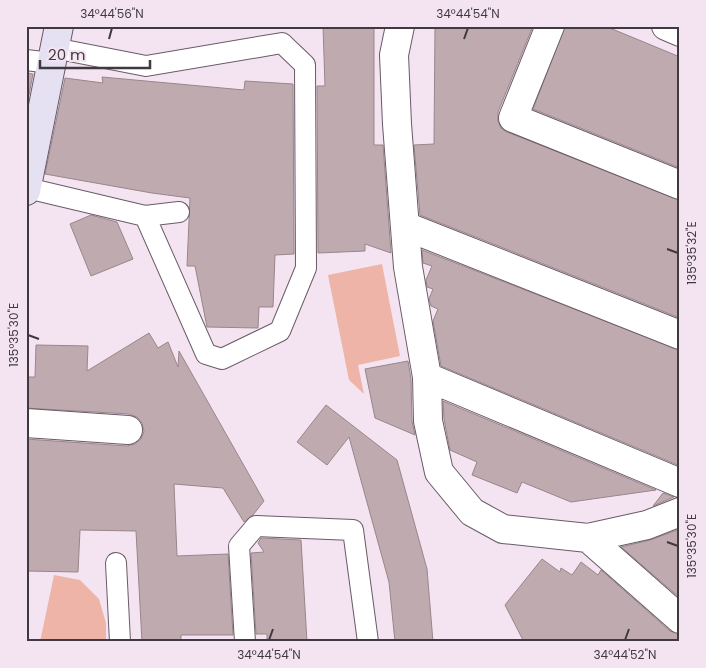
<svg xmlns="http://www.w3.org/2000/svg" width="706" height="668" font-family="Poppins,sans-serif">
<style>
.green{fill:#eeb4a8}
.building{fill:#bfaaaf;stroke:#99858a}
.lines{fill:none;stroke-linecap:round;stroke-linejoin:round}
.lane-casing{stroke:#695b67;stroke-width:22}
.street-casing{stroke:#695b67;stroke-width:30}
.secondary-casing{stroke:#695b67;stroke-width:30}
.lane{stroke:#fff;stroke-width:20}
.street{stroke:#fff;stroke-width:28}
.secondary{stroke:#e6e0f3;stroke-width:28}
.ticks{fill:none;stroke:#40393f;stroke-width:2}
.neatline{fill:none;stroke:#40393f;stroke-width:2}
.ticks-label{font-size:12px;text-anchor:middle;fill:#40393f}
</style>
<rect width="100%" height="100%" fill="#f4e4f2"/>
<!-- green -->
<path class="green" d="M382 264 400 356 358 365 364 394 349 380 328 275Z
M54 575 80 580 99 599 106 623V642H40Z"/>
<!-- building -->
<path class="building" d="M323 26H374V145H383L391 253 365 244V251L318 253 317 86H325Z
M435 26H533L498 112V121L501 128 507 132 680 200V318L420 215 414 145 434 144Z
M565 26H605L680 57V168L533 109Z
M26 73 33 74 26 110Z
M102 77 244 90 245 81 293 84 294 254 275 255 273 307H259L258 328 207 327 195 266H187L190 198 152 193 45 174 65 78 103 83Z
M91 215 117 222 133 259 91 276 70 224Z
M422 250 680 350V466L441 366 433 321 438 309 431 306 429 299 433 289 427 287 426 280 432 266 423 263Z
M149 333 158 348 168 342 178 367 179 351 264 501 253 515 244 522 223 488 174 484 177 556 228 554 233 635H181V642H142L136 531 80 530 78 572 26 571V439L127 446 135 444 141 439 144 431 142 423 137 417 129 414 26 408V377H35L36 345 88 346 87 371Z
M408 361 411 379 412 421 415 435 375 418 365 369Z
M443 401 656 490 571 502 522 482 517 493 472 475 477 462 450 450 444 419Z
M326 405 397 460 427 569 433 642H395L389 582 349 437 327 465 297 442Z
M663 493 674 497 653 506Z
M680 529V598L621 547 650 540Z
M261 538 301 540 307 642H267V634H256L251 553 264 552 258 543Z
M542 559 560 572 561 568 572 575 581 562 598 575 601 570 670 631 680 634V642H524L505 605Z"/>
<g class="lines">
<defs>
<path id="lane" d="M54 48 146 66 282 43 305 65 306 268 280 331 222 359 206 354 145 216
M26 60 51 63
M27 188 145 216 179 212
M116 563 120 642
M245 642 239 546 256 526 353 530 368 642"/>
<path id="street" d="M400 26 394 55 397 124 408 267 427 377 428 421 439 472 472 512 503 529 588 538 647 525 680 512
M550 26 513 118 680 185
M666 26 680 32
M405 226 680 335
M427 377 680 483
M26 423 128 430
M588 538 680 619"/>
<path id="secondary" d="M26 191 59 26"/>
</defs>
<!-- lane casing -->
<use href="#lane" class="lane-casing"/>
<!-- street casing -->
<use href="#street" class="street-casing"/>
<!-- secondary casing -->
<use href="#secondary" class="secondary-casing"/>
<!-- lane -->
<use href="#lane" class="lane"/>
<!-- street -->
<use href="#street" class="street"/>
<!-- secondary -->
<use href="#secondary" class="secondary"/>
</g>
<!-- ticks -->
<path class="ticks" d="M109 39 112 28M464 39 468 28M667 249 678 253M28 335 39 339M667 542 678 546M269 640 273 629M625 640 629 629"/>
<!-- border -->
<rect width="706" height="668" fill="none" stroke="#f4e4f2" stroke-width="55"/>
<!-- scale -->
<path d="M40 60v8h110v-8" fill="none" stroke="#40393f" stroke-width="2.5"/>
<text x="48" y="60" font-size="15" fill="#40393f" stroke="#f4e4f2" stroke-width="4" paint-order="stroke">20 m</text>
<rect x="28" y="28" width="650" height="612" class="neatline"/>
<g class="ticks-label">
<text x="112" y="18">34°44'56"N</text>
<text x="468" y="18">34°44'54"N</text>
<text transform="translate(692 253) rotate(-90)" y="4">135°35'32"E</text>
<text transform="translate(14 335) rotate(-90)" y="4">135°35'30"E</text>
<text transform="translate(692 546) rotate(-90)" y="4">135°35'30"E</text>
<text x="269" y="659">34°44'54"N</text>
<text x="625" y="659">34°44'52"N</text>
</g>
</svg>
